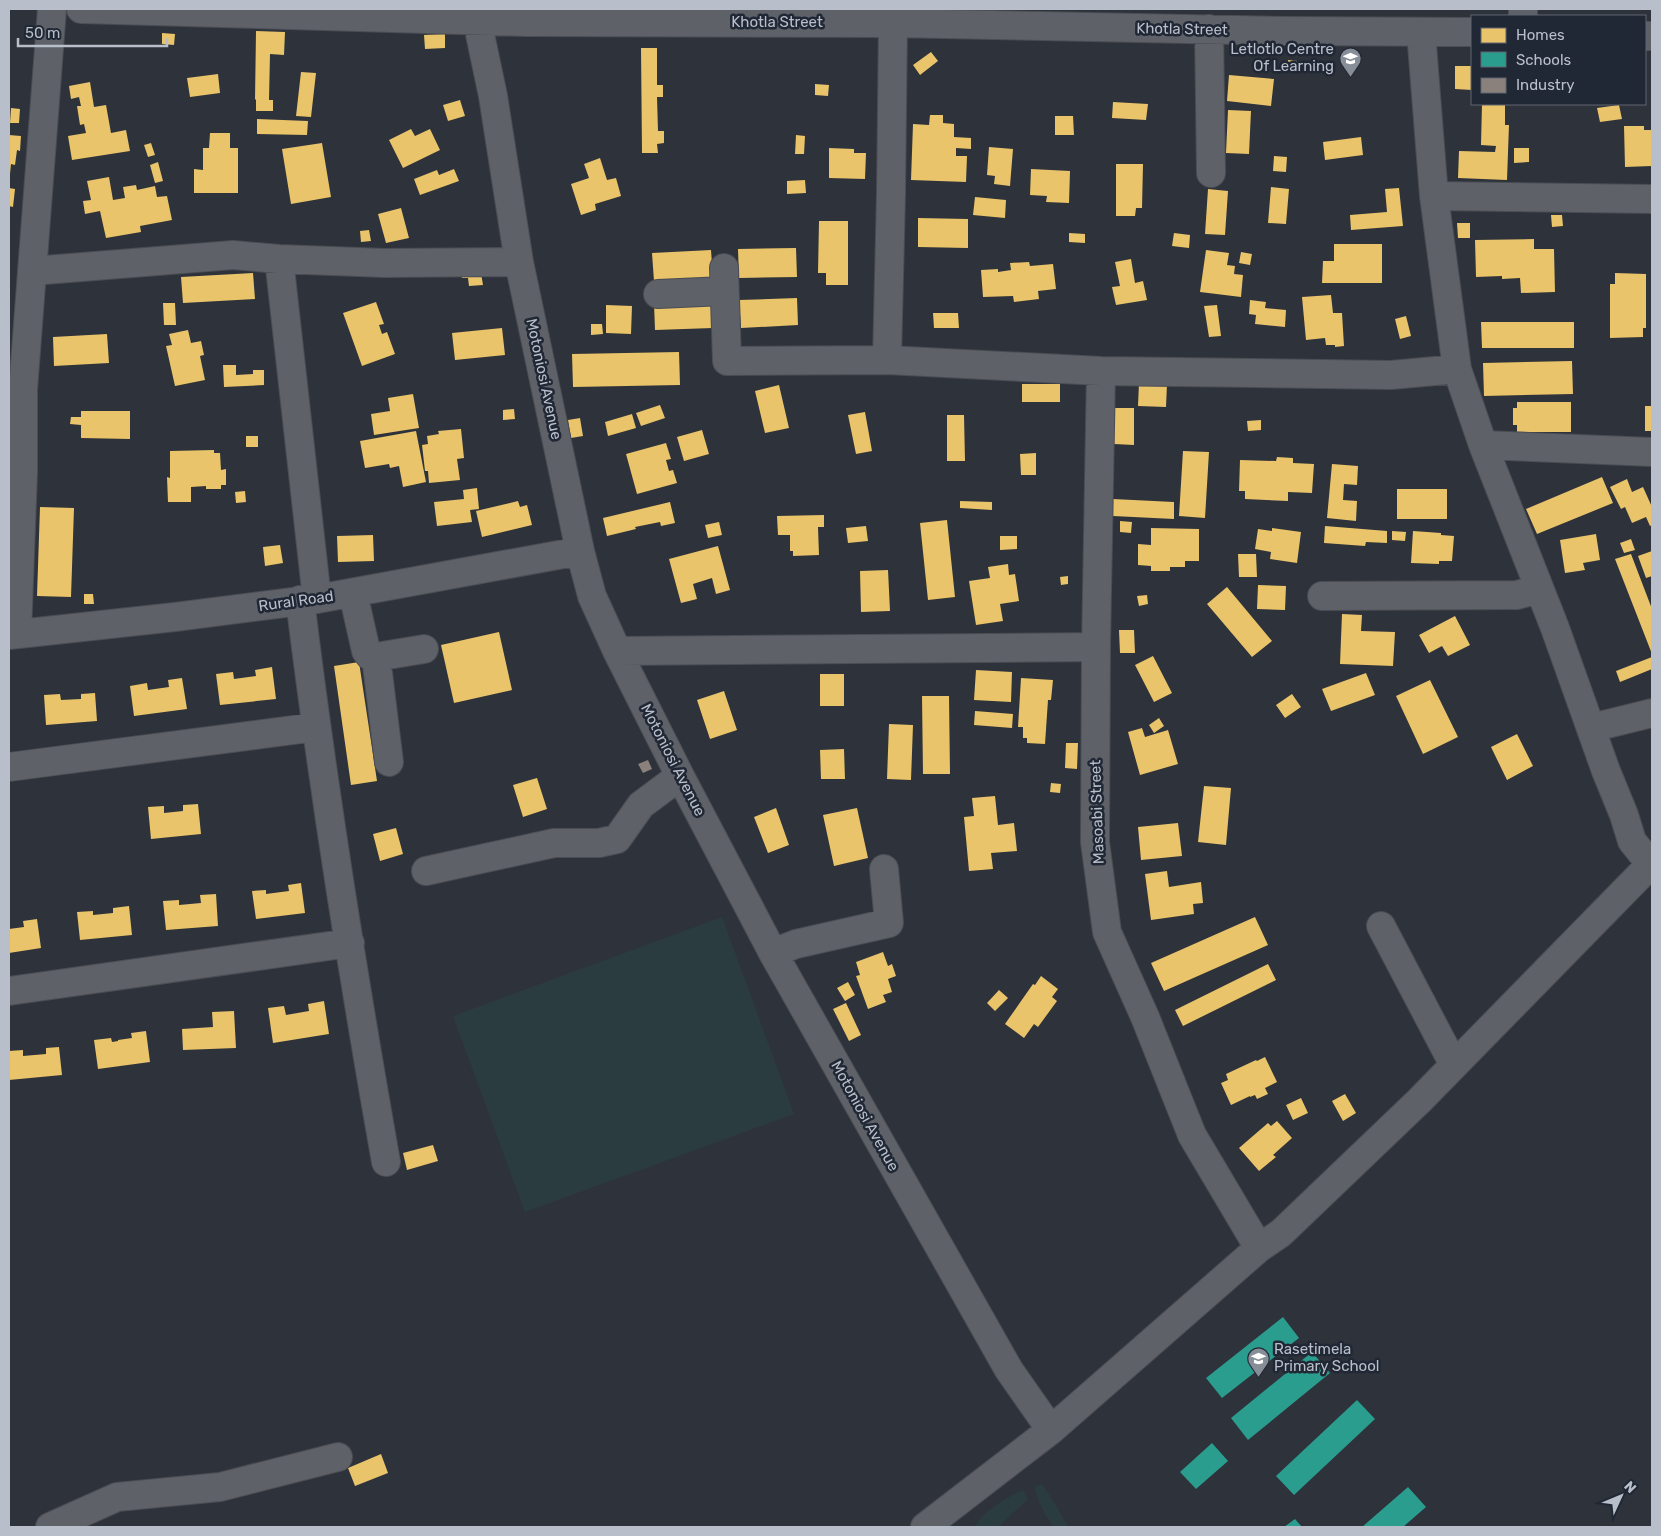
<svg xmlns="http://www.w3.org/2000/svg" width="1661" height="1536" font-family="Rubik,sans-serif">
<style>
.green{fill:#2b3c40}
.homes{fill:#e9c46a}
.schools{fill:#2a9d8f}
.industry{fill:#8a817c}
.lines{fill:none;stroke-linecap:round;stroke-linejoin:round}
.minor-casing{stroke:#4a4d53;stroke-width:30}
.minor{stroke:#5e6168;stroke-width:28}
.labels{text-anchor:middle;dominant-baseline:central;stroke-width:5;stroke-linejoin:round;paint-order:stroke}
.street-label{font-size:15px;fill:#b9bfca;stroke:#212835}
.poi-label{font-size:15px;fill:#b9bfca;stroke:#212835;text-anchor:end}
</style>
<rect width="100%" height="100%" fill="#2e323a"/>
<!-- green -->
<path class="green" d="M722 917 794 1114 525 1212 453 1016Z
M1041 1484C1048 1490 1062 1517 1069 1527H1054C1045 1515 1037 1502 1035 1487Z
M1023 1490 1028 1499 998 1527H974C985 1510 1005 1498 1023 1490Z"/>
<!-- homes -->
<path class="homes" d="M256 31 285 32 284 55 270 54 269 100H273V111H256V100L255 99Z
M162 33 175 34 174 45 162 44Z
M445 34V48L425 49 424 35Z
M641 48H657V85H663V97H657L658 131H664V143L657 144 658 153H642Z
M931 52 938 61 920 75 913 65Z
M1288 60 1297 61 1295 71 1287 69Z
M1455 66H1472V90L1455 89Z
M301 72 316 73 311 117 296 116Z
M218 74 220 93 190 97 187 78Z
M1229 75 1274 79 1271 106 1227 101Z
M90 82 94 107 106 105 111 133 126 130 130 151 72 160 68 136 86 133 84 124 80 125 77 106H81L79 97 71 99 69 86Z
M815 84 829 85 828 96 815 95Z
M460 100 465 116 448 121 443 105Z
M1113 102 1148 104 1146 120 1112 118Z
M1482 104H1505V125H1509L1507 180 1458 178 1459 151 1495 152 1496 146 1481 145Z
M1619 105 1622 119 1600 122 1597 108Z
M11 108 20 109 19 123H10Z
M1228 110 1251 111 1249 154 1226 153Z
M930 115H943V123L954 124V137L971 138V149L956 148V156H967L966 182 911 180 913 124 929 125Z
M1055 116H1073L1074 135H1055Z
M257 119 308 121 307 135 257 134Z
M1624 126H1644V130H1652V166L1625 167Z
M411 129 415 136 430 129 440 150 403 168 389 140Z
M210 133H230V148H238V193H194V169L203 170V148H209Z
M9 135 21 136 20 151 17 150 15 165 11 164 10 174H9Z
M796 135 805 136 804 154H795Z
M1361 137 1363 155 1325 160 1323 142Z
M151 143 155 155 148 157 144 145Z
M322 143 331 197 291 204 282 149Z
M989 147 1013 149 1010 186 994 184 995 176 987 175Z
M829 148 854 149V153H866L865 179 829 178Z
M1514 148H1529V162L1514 163Z
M1274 156 1287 157 1286 172 1273 171Z
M600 158 607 180 616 178 621 196 595 204 596 210 581 215 571 184 589 178 584 164Z
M158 162 163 181 155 183 150 165Z
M1116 164H1143L1142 208H1136L1135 216H1116Z
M454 169 459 181 420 195 414 179 437 170 439 175Z
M1031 169 1070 171 1069 203 1046 202 1047 196 1030 195Z
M109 177 113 200 125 198 123 187 136 185 137 190 155 186 157 197 167 196 172 220 140 226 141 232 106 238 100 211 85 214 83 201 91 200 87 181Z
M805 180 806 193 787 194V181Z
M1271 187 1289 189 1286 224 1268 223Z
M9 188 15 189 13 207 9 206Z
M1399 188 1403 226 1351 230 1350 215 1387 212 1385 189Z
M1208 189 1228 191 1225 235 1205 234Z
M975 197 1006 200 1005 218 973 215Z
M401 208 409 238 386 243 378 214Z
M1551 215H1562L1563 226 1552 227Z
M918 218 968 219V248L918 247Z
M819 221H848V285H826V273H818Z
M1457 223H1470V238H1458Z
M369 230 371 241 361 242 360 231Z
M1069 233 1085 234V243L1069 242Z
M1174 233 1190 235 1189 248 1172 246Z
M1534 239V249H1554L1555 292 1521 293 1520 278 1502 279V276L1476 277 1475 240Z
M1334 244H1382V283H1322L1323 261H1334Z
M796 248 797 277 739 278 738 249Z
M711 250 713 278 654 281 652 253Z
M1206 250 1229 253 1227 265 1235 266 1234 274 1243 275 1241 297 1200 292Z
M1241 252 1252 254 1250 265 1239 263Z
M1131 259 1135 283 1143 281 1147 300 1116 305 1112 287 1120 286 1115 262Z
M1029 262 1030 266 1053 264 1056 289 1038 291 1039 299 1014 302 1013 296 983 297 981 270 998 269V272L1011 270 1010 263Z
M480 267 483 285 469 286 468 278H462L461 269Z
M253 273 255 299 183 303 181 277Z
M1615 273 1646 274V328H1643V337L1610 338V284H1615Z
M1331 295 1333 313H1342L1344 346 1335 347V345H1326L1325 338 1306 340 1302 297Z
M797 298 798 325 741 328 739 300Z
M1250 300 1266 302 1265 308 1286 310 1285 327 1255 324 1256 315 1249 314Z
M712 301 713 328 655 330 654 303Z
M376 302 384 324 379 325 382 334 387 332 395 354 362 366 343 313Z
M163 303H175L176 325H164Z
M606 305 632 306 631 334 606 333Z
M1217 305 1221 336 1209 337 1204 306Z
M933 313H958L959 328H934Z
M1406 316 1411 336 1400 339 1395 319Z
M1481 322H1574V348H1482Z
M591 324H602L603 334 591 335Z
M502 328 505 355 455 360 452 333Z
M188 330 191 343 201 341 204 355 200 356 205 380 175 386 166 346 172 345 169 334Z
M107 334 109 363 54 366 53 337Z
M679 352 680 385 573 387 572 354Z
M1572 361 1573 394 1484 396 1483 363Z
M223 365H236V375L253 374V370H264V385L224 387Z
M1139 382 1167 384 1166 407 1138 406Z
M1022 384H1060V402H1022Z
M779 385 789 428 765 433 755 391Z
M413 394 419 428 374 435 371 414 390 411 388 398Z
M1517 402H1571V432H1517V425H1513V408H1517Z
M660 405 665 418 641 426 636 413Z
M1645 406H1652V431H1645Z
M1114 408H1134V445L1114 444Z
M514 409 515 419 503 420V410Z
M81 411H130V439L81 438V425L70 424 71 417H81Z
M865 412 872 451 856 454 848 415Z
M632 414 636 428 608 436 605 422Z
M947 415H964L965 461H947Z
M580 418 583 436 571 438 568 420Z
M1261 420V430L1248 431 1247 421Z
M461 429 464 458 457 459 460 480 429 483 428 471H425L422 445 428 444 427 436 439 434 438 431Z
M702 430 709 454 684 461 677 437Z
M416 431 426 482 403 487 399 466 390 468 389 464 365 468 360 441Z
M246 436H258V447H246Z
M666 443 671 459 666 460 669 471 673 470 677 483 637 494 626 454Z
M214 450V453H220L221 470 226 469V485H221V489H206V486L191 487V502H168L167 477 170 478V451Z
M1183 451 1209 452 1205 518 1179 516Z
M1036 453V475H1021L1020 454Z
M1277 457 1293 458V463L1314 464 1312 493 1288 492V501L1245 499V491H1239L1240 460 1276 461Z
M1332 464 1358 466 1357 485 1344 484 1343 500 1357 501 1356 521 1327 518Z
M1602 477 1613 503 1537 534 1526 509Z
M1627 479 1632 492 1643 487 1652 507V525L1650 526 1646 517 1632 523 1625 507 1621 509 1610 487Z
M477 488 479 509 470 510 472 522 437 526 434 502 464 499 463 490Z
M1397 489H1447V519H1397Z
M245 491 246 502 236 503 235 492Z
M1113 499 1174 502V519L1113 516Z
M518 501 520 507 527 505 532 525 482 537 476 511Z
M960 501 992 502V510L960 508Z
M670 502 675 523 661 526 660 522 635 527 636 529 607 536 603 518Z
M40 507 74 508 71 597 37 596Z
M824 515V527H818L819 555 793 556V551H790V535H778L777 516Z
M947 520 955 597 928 600 920 523Z
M1120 521 1132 522 1131 533 1120 532Z
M719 522 722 535 708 538 705 525Z
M866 526 868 541 848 543 846 528Z
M1325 526 1387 531V543L1366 542 1365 546 1324 543Z
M1151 528 1199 529V561H1185V567H1170V571H1151V566L1138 565V544L1151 545Z
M1272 528 1301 532 1297 563 1270 559 1271 552 1255 549 1258 529 1272 531Z
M1392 531 1406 532 1405 541 1392 540Z
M1413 531 1441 533V535L1454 536 1452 561H1439V564L1411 563Z
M1596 534 1600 560 1583 563 1585 570 1565 573 1560 540Z
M373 535 374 561 338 562 337 536Z
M1000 536H1017V549L1000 550Z
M1631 539 1635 550 1624 553 1620 543Z
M280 545 283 563 265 566 263 547Z
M718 546 730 590 716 594 712 578 693 584 697 599 681 603 669 559Z
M1652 551V576L1646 578 1638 556Z
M1238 554H1256L1257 577H1239Z
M1631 554 1652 609V654L1615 559Z
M1008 564 1009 575 1015 574 1019 601 1000 604 1003 621 976 625 969 581 990 578 988 567Z
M888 570 890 611 861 612 860 571Z
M1068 576V584L1061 585 1060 577Z
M1258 585 1286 586 1285 610 1257 609Z
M1227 587 1272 641 1252 657 1207 604Z
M84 594H93L94 604H84Z
M1147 595 1148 604 1139 606 1137 596Z
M1342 614 1362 615 1361 631 1395 632 1393 666 1340 664Z
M1455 616 1470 645 1448 656 1442 646 1429 653 1419 635Z
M1119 630H1134L1135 653H1120Z
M499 632 512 690 454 703 441 645Z
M1153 656 1172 693 1154 702 1135 665Z
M1652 657V669L1620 682 1616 671Z
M359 662 377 781 351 785 334 666Z
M272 667 276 699 220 705 216 674 233 672 234 679 256 676 255 670Z
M976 670 1012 672 1011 702 974 700Z
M1366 673 1375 695 1331 711 1322 689Z
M820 674H844V706H820Z
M182 678 187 709 134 716 130 686 147 683 148 690 169 687 168 680Z
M1021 678 1053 680 1051 700H1048L1045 744 1027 743V738H1023V727H1018Z
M1430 680 1458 737 1423 754 1396 696Z
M724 691 737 730 710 739 697 700Z
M95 693 97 721 46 725 44 695 60 694 61 700 81 699V694Z
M1292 694 1301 707 1285 718 1276 705Z
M922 696H949L950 774H923Z
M975 711 1013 714 1012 728 974 725Z
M1159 718 1164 726 1154 733 1149 725Z
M889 724 913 725 911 780 887 779Z
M1142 728 1145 737 1168 730 1178 764 1140 775 1128 732Z
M1517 734 1533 766 1507 780 1491 747Z
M1066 743H1078L1077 769 1065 768Z
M844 749 845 779H821L820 750Z
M537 778 547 809 523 817 513 785Z
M1051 783 1061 784 1060 793 1050 792Z
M1204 786 1231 788 1226 845 1198 842Z
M995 796 998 825 1014 823 1017 851 991 853 993 869 969 871 964 817 974 816 972 798Z
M198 804 201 834 151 839 148 807 164 806V813L183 811V805Z
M776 808 789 845 768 853 754 817Z
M857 808 868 858 834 866 823 815Z
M1178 823 1182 856 1141 860 1138 827Z
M396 828 403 854 380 861 373 834Z
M1167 871 1169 887 1201 882 1203 903 1193 904 1194 914 1151 920 1145 874Z
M301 883 305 913 256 919 252 891 266 890V894L289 891 288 885Z
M216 894 218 926 166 930 163 901 179 900V905L201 903 200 895Z
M129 906 132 935 80 940 77 912 93 911V915L113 913V908Z
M1255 917 1268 945 1164 991 1151 963Z
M37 919 41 948 9 953V929L24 927 23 921Z
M883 952 888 966 892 964 896 976 888 979 892 992 883 995 886 1002 868 1009 856 976 860 975 856 962Z
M1268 964 1276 980 1183 1026 1175 1010Z
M1041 976 1058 989 1052 997 1057 1001 1038 1027 1034 1024 1024 1038 1005 1024 1033 984 1035 985Z
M848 982 855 995 845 1001 837 988Z
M999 990 1008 998 995 1011 987 1003Z
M324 1001 329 1034 273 1043 268 1008 284 1006 286 1015 309 1011 308 1004Z
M846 1003 861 1035 849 1041 833 1009Z
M234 1011 236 1048 183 1050 182 1029 213 1027 212 1012Z
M146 1031 150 1062 98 1069 94 1040 111 1038 112 1042 118 1041V1040L132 1038 131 1033Z
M59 1047 62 1075 9 1080V1051L23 1050V1056L46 1054V1048Z
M1265 1057 1277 1082 1265 1088 1268 1094 1257 1099 1255 1095 1250 1097V1096L1231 1105 1221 1083 1228 1080 1226 1074 1256 1060 1257 1061Z
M1345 1094 1356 1113 1343 1121 1332 1101Z
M1301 1098 1308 1113 1293 1120 1286 1105Z
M1277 1121 1292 1138 1273 1155 1276 1157 1259 1171 1239 1148 1268 1123 1271 1126Z
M433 1145 438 1161 407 1170 403 1153Z
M381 1454 388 1473 355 1486 348 1468Z"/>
<!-- schools -->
<path class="schools" d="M1283 1317 1299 1338 1222 1398 1206 1378Z
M1312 1352 1330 1373 1248 1440 1231 1418Z
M1357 1400 1375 1419 1294 1495 1276 1476Z
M1212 1443 1228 1461 1196 1489 1180 1472Z
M1408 1487 1426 1507 1403 1527H1362Z
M1295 1519 1302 1527H1284Z"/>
<!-- industry -->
<path class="industry" d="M648 760 652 769 643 773 638 764Z"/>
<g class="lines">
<defs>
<path id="minor" d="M81 9 528 22 893 23 1285 31 1472 32
M1523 9V16
M477 20 493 96 519 262 580 551 592 596 617 651 680 776 773 953 1009 1370 1051 1430
M1209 29 1211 173
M1421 32 1434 196 1457 369 1483 445 1555 628 1606 771 1624 815 1632 841 1652 866
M1645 36H1652
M1434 196 1652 199
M279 259 317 599
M724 268 727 361 887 360 1101 371 1391 375 1457 369
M32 271 233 255 279 259 385 263 519 262
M658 294 724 291
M887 360 891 194 893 23
M1101 371 1096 647 1095 842 1107 932 1145 1017 1192 1135 1259 1248
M1483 445 1652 452
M353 593 366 651 370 656 376 657 424 649
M1322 596 1517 595 1539 589
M300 600C323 788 353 976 386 1162
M17 634 23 473V390L52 9
M9 635 175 617 317 599 580 551
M617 651 1096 647
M376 657 389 762
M1591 728 1652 713
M9 767 316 727
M426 871 554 843H599L617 839 641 805 680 776
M1381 926 1454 1065
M773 953 796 944 889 923 884 869
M9 991 350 943
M50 1527 117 1497 220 1487 338 1457
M925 1527 1051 1430 1259 1248 1281 1233 1419 1101 1651 864"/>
</defs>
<!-- minor casing -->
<use href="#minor" class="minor-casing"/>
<!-- minor -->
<use href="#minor" class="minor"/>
</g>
<!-- icons -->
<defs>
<symbol id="school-pin" viewBox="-11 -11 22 30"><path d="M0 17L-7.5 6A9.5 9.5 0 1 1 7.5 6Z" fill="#888e98" stroke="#212835"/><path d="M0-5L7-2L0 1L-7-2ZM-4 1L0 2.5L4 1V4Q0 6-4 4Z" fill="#fff"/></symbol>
</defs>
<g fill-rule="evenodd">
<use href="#school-pin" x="1338" y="46" width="25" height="34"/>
<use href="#school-pin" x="1246" y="1346" width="25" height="34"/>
</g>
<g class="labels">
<!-- street labels -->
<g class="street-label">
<text x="777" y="22">Khotla Street</text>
<text transform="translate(1182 29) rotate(1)">Khotla Street</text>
<text transform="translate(544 379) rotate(78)">Motoniosi Avenue</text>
<text transform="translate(296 601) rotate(-8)">Rural Road</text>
<text transform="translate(673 760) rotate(63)">Motoniosi Avenue</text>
<text transform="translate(1097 812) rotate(-92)">Masoabi Street</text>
<text transform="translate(865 1116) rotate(61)">Motoniosi Avenue</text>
</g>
<!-- poi labels -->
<g class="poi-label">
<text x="1334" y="49">Letlotlo Centre<tspan x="1334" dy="17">Of Learning</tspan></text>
<text x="1274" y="1349" text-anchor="start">Rasetimela<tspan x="1274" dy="17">Primary School</tspan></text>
</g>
</g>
<!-- border -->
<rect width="1661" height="1536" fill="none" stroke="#b9bfca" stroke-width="20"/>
<!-- legend -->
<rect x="1471" y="15" width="175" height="90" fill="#212835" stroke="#5e6471"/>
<rect x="1481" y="28" width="25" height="15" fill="#e9c46a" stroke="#5e6471"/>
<text x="1516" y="40" font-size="15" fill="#b9bfca">Homes</text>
<rect x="1481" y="52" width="25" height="15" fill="#2a9d8f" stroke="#5e6471"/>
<text x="1516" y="65" font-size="15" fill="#b9bfca">Schools</text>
<rect x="1481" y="78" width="25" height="15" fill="#8a817c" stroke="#5e6471"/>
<text x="1516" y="90" font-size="15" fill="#b9bfca">Industry</text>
<!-- north arrow -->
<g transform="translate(1621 1496) rotate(46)" stroke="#212835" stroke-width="4" paint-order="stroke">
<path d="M0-4L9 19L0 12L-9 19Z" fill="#b9bfca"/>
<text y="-8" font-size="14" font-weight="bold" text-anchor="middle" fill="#b9bfca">N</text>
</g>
<!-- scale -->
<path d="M18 38v8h149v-8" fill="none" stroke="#b9bfca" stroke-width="2.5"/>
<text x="25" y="38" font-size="15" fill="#b9bfca" stroke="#212835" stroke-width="4" paint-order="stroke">50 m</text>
</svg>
